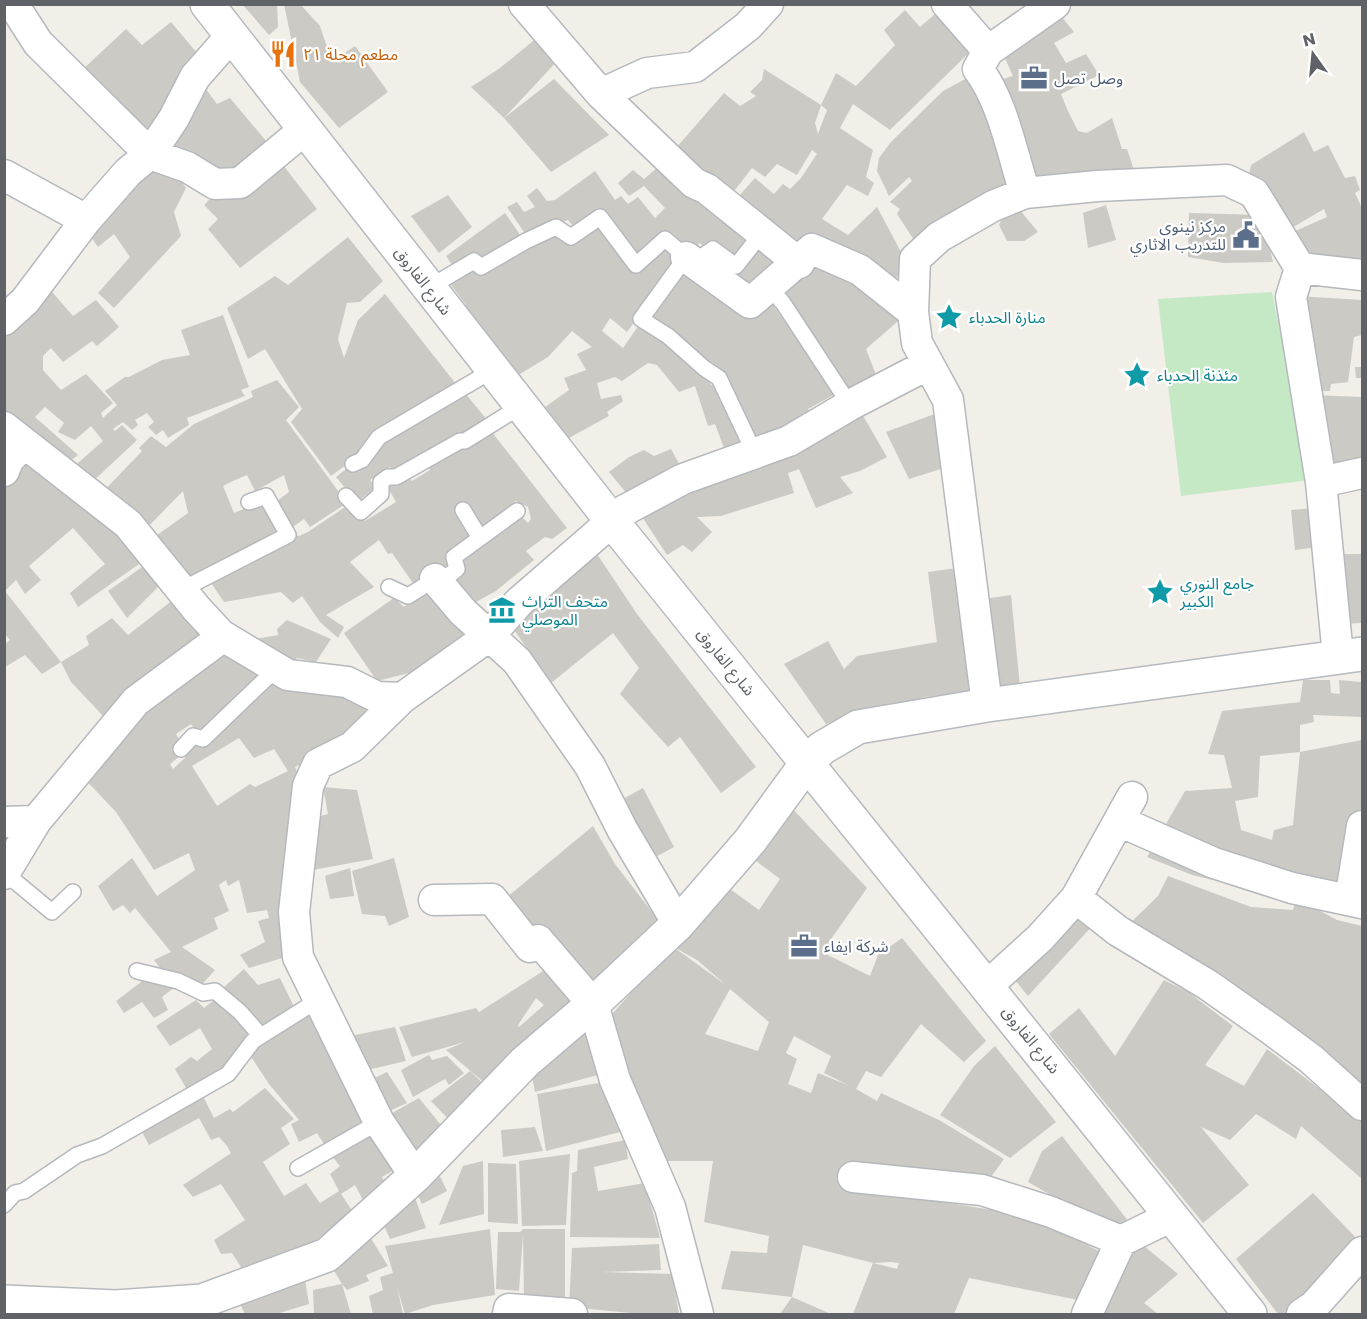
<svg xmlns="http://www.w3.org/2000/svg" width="1367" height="1319" font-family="Poppins,'Noto Sans Arabic',sans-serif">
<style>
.green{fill:#c5e8c5}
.building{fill:#cccac5;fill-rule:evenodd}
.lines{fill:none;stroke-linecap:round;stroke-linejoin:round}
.service-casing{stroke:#b5b8bc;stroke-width:18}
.minor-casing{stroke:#b5b8bc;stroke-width:33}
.secondary-casing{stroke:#b6babf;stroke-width:36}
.service{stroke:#fff;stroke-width:15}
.minor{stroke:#fff;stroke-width:30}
.secondary{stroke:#fff;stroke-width:33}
.labels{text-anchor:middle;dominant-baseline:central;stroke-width:4.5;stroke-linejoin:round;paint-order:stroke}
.food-label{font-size:16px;fill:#c56008;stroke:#fff;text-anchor:start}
.service-label{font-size:16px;fill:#4e5e75;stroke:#fff;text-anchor:start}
.street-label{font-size:16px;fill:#5f6368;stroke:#fff}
.culture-label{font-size:16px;fill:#0d838f;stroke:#fff;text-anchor:start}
</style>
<rect width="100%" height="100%" fill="#f1efe8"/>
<!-- green -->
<path class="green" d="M1272 292 1310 480 1181 496 1158 299Z"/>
<!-- building -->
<path class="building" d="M242 4H277L278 27 269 35Z
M284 4 301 5 320 26 332 62 355 46 388 92 339 128 300 82Z
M942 8 977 45 890 130 853 104 840 128 873 150 866 177 874 183 868 196 847 185 822 219 848 235 877 207 900 250 906 270 897 277 892 287 792 246 731 205 755 178 774 194 783 184 790 189 801 178 817 154 812 150 797 175 777 164 765 177 752 168 725 203 676 148 724 93 740 106 756 96 750 92 762 80 764 69 821 105 836 73 856 86 895 45 884 30 905 10 920 27ZM821 105 827 110 818 134 815 123Z
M1057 11 1074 32 1054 43 1066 63 1086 54 1099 75 1061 94 1068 111 1078 131 1087 133 1112 118 1122 149H1127L1135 173 1027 182 993 82 1013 76 1004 56 1024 46 1021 40Z
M171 22 203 60 149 144 82 70 126 29 142 45Z
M538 37 560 58 504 118 471 87 500 68Z
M971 76 985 114 989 112 1015 178 916 243 897 214 900 209 890 202 912 181 909 177 889 196 877 171 879 158 891 142 943 91Z
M554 79 609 135 551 172 504 118Z
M200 81 217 104 230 98 272 148 236 177 164 146Z
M1304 132 1314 152 1328 145 1345 178 1355 176 1360 190 1355 193 1362 208V279H1321L1293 232 1327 217 1324 209 1290 229 1248 179 1251 165Z
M280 161 317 209 240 268 208 229 218 219 204 205 217 192Z
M665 161 752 238 733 261 707 250 700 243 691 252 681 241 678 245 667 232 639 262 602 209 574 228 568 220 526 235 507 207 517 202 524 212 535 207 527 196 537 188 547 201 555 200 595 171 615 200 621 196 628 204 638 197 655 218 665 208 644 186 629 196 618 183 633 170 644 179Z
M146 167 176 174 186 188 174 212 181 236 114 308 98 293 130 257 114 234 98 247 86 230Z
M448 195 472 227 439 253 411 216Z
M1106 205 1116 240 1088 248 1083 213Z
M1019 209 1038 232 1024 241H1007L999 225 1005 211Z
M505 213 523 239 482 263 455 269 446 256Z
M1189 213 1262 215 1273 262 1224 263 1188 257Z
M598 223 634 269 663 244 672 250 676 265 627 332 610 318 602 331 623 348 641 322 706 374 711 385 720 382 751 448 727 456 715 424 708 426 695 386 679 392 657 365 648 363 622 381 615 377 597 383 601 399 621 395 623 401 607 412 609 416 567 439 545 407 569 390 564 378 586 370 577 354 592 347 572 331 548 357 515 377 461 309 466 305 448 281 555 229 569 246Z
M348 237 383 281 360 302 347 303 338 339 344 358 358 320 385 294 456 384 331 476 291 422 302 409 265 349 248 359 227 308 275 276 288 285Z
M764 244 781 274 748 298 713 253 741 273Z
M815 253 904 316 866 349 880 385 853 401 777 284Z
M682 270 765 294 785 322 788 318 839 392 808 409 812 421 756 448 736 402 712 362 705 366 686 350 691 346 644 320Z
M46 285 73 316 96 300 119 327 97 346 92 341 63 362 51 348 43 356V370L61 390 86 374 113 403 101 413 103 418 117 405 105 391 125 377H129L162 360 190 355 181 330 223 315 249 387 241 390 245 396 187 418 189 425 168 438 163 430 156 435 148 427 154 422 147 413 135 420 138 425 132 430 123 422 113 429 115 431 122 425 137 440 89 485 71 469 103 441 91 426 75 440 58 432 64 423 45 407 35 417 78 455 66 464 4 421V326Z
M1297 296 1362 300V335L1354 337 1348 382 1331 384 1330 391H1311Z
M1355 367H1362V378H1356Z
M277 380 299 407 286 420 347 503 310 527 304 519 290 529 273 504 289 492 284 475 255 491 247 475 233 481 223 486 234 513 248 507 252 510 265 502 284 534 187 583 153 538 188 513 183 491 142 533 100 495 142 451 139 448 151 436 166 447 194 424 253 397 251 391Z
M465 393 488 421 393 473 390 467 370 480 376 487 357 502 336 477 351 465 359 472 380 446Z
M1313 395 1362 397V480L1330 487Z
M940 412 944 468 909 479 886 432Z
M862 414 887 457 860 471 840 477 853 493 816 508 799 469 788 473 794 493 721 516 697 517 712 532 692 552 683 545 667 555 637 509Z
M488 427 567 528 552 539 545 537 526 551 534 560 496 591 465 608 445 581 461 569 457 557 505 522 508 523 520 515 528 523 531 519 528 507 516 501 503 511 506 518 480 534 464 506 459 509 477 537 452 555 455 569 442 579 437 572 415 586 392 553 388 554 379 540 350 562 374 587 326 615 344 627 338 638 320 622 302 596 293 603 281 592 224 602 209 580 265 554 294 535 299 536 308 532 348 505 365 521 396 502 387 486 407 475 412 481 430 470 426 461 447 455 461 443 463 445Z
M671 449 682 469 628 495 609 472 629 457 644 450 654 456Z
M25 454 149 557 78 607 70 593 105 564 73 528 29 566 41 580 25 594 16 580 5 591 61 662 42 674 25 655 5 667V644L10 640 4 633V502L8 475Z
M1315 508 1319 547 1295 550 1291 510Z
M597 554 637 614 756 767 721 793 680 737 668 747 620 694 639 668 613 633 551 683 510 624Z
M1335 554H1362V623L1339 624Z
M145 565 161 584 127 618 108 591Z
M963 567V639L968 675 976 673 979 691 925 697 864 715 860 711 826 724 784 664 828 641 844 669 857 656 937 642 928 572Z
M435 583 478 636 421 670 377 681 344 633 394 598 404 607Z
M1011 595 1020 687 994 689 984 599Z
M178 596 214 634 105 718 71 682 61 662 89 645 86 636 112 618 128 635Z
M287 620 331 639 316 662 297 658 288 672 250 640 278 635 277 629Z
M222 643 267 669 199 735 191 724 176 734 182 744 175 750 179 757 170 764 173 769 186 757 181 752 277 675 314 683 327 697 335 689 381 711 349 743 295 767 304 786 289 956 249 968 240 955 265 942 258 921 269 918 267 910 247 913 239 880 228 886 226 880 219 885 229 911 214 918 218 929 182 947 215 970 200 987 160 968 154 960 171 952 135 908 130 913 123 905 113 911 98 886 132 858 157 896 195 870 189 853 154 870 116 812 80 774 133 712ZM239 738 254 758 274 749 288 771 255 787 250 784 217 806 192 766Z
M1303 680H1330L1331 693 1340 694 1339 680 1361 682 1362 717 1313 715 1314 722 1300 725V752L1362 740V802L1343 909 1300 900 1337 920 1362 926V1117L1122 931 1158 896 1168 876 1251 907 1293 910 1296 899 1192 875 1147 857 1185 791 1232 788 1224 755 1208 754 1222 711 1300 702ZM1300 752 1293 825 1274 830 1272 840 1241 830 1235 801 1258 797 1260 756Z
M323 787 357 790 373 859 307 871 314 818 328 814Z
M643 788 674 847 652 859 621 800Z
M789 805 867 888 822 952 870 976 878 955 902 938 986 1041 964 1062 921 1024 881 1077 866 1071 856 1089 877 1101 881 1093 939 1120 1004 1159 988 1181 843 1169 838 1185 986 1209 1047 1224 1110 1257 1088 1302 969 1278 954 1314H853L873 1263 803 1245 792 1297 831 1314H780L792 1297 721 1289 731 1251 767 1253 769 1236 704 1222 713 1161H655L606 1021 672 946 719 881 759 910 780 879 747 854ZM672 946 697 960 726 985ZM730 989 769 1022 758 1051 705 1034ZM794 1036 831 1056 824 1073 850 1086 818 1073 811 1093 788 1084 797 1059 786 1053ZM891 1262 899 1263 897 1269 873 1263Z
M593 826 615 864 665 929 587 987 529 941 501 902Z
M394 858 409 917 389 926 385 916 362 914 352 871Z
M350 868 354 896 330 899 325 876Z
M1069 904 1094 924 1028 996 997 958Z
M548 968 580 995 487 1085 446 1050 465 1042 412 1057 399 1027 476 1008 479 1012ZM536 998 544 1005 519 1027 518 1025Z
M244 969 258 985 280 978 295 1009 260 1027 252 1013 223 988Z
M149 976 178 985 162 997 168 1010 154 1018 142 1002 124 1013 116 1001Z
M1164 980 1188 992 1233 1026 1205 1065 1244 1086 1267 1049 1362 1121V1179L1301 1126 1296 1139 1256 1114 1230 1140 1201 1127 1249 1185 1203 1223 1049 1034 1079 1008 1115 1056Z
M215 999 253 1033 226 1072 189 1093 175 1069 191 1057 197 1061 212 1049 200 1028 170 1046 156 1026 196 1000 204 1008Z
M312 1011 371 1120 326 1147 317 1133 299 1142 291 1124 299 1120 269 1084 248 1052Z
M585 1022 605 1073 535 1092 530 1066Z
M395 1027 406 1061 363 1071 350 1036Z
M995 1046 1056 1122 1010 1158 940 1115 974 1066Z
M429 1055 432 1060 447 1056 464 1073 449 1085 445 1079 413 1097 401 1070Z
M470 1071 491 1091 456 1127 431 1101Z
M387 1072 407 1103 387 1112 368 1081Z
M604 1082 624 1131 546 1151 537 1094Z
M265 1088 294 1119 281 1128 290 1144 263 1162 284 1196 306 1183 320 1203 339 1191 330 1174 340 1166 331 1155 374 1130 401 1166 382 1177 386 1184 363 1200 355 1185 341 1194 357 1218 331 1236 327 1232 282 1265 246 1275 232 1253 221 1254 214 1240 245 1220 221 1184 193 1197 183 1185 231 1153 227 1146 219 1137 211 1140 199 1118 149 1145 140 1128 202 1094 214 1118 230 1109 233 1112Z
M419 1098 449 1135 414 1167 383 1118Z
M535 1127 543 1151 503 1157 501 1130Z
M1062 1136 1129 1222 1108 1228 1028 1182 1042 1151Z
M625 1140 628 1159 594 1167 598 1191 645 1183 660 1238 570 1237 572 1173 577 1171 578 1150Z
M570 1154 566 1225 522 1226 519 1161Z
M483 1161 484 1214 439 1225 463 1166Z
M488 1163 516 1164 518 1224 488 1222Z
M437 1170 447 1191 422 1204 415 1189Z
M1313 1193 1362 1244 1292 1314H1278L1236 1259Z
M415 1198 426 1228 390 1239 380 1216 398 1204Z
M490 1229 495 1295 433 1305 405 1314 397 1287 403 1314H373L369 1296 383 1290 380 1277 393 1273 385 1246Z
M523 1229H565V1303L524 1301 523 1234 519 1291 496 1289 498 1232H520Z
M367 1232 388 1266 366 1275 369 1281 347 1290 342 1284 351 1314H314L313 1290 342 1284 329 1262Z
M659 1244 661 1270 602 1272 672 1274 679 1314H641L569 1307 572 1248Z
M1144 1246 1178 1274 1144 1303 1158 1314H1094L1128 1251Z
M305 1280 309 1304 276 1314H245L237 1297Z"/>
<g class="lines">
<defs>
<path id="service" d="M694 262 713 249 736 266 761 234
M769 287 783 303 850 405
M428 288 474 261 481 267 526 241 556 227 571 237 600 217 636 265 665 239 686 257 641 319 668 336 704 368 719 378 755 454
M353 464 362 460 379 437 493 370
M346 496 361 512 381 494V482L388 477H396L460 441H465L521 406
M463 510 480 538
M438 584 457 569 454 557 517 511
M389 587 408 596 435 579
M181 590 288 535 266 496 249 502
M181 749 193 736 203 739 277 668
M5 873 52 912 73 892
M137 971 178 981 203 993 215 991 240 1012 261 1036
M298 1168 379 1122
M4 1205 15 1193 24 1191 77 1155 102 1146 228 1074 253 1041 318 1000"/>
<path id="minor" d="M13 4 38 43 150 154 187 167 215 184 240 183 304 130
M524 4 601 94 694 183 707 189 799 263
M947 4 988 51 1055 4
M988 51 978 69C1003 102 1012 153 1025 193
M601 94 647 73 695 67 748 26 768 4
M4 175 86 220
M686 257 750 303 812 249 860 270 913 312
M1300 268 1362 275
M4 320 25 301 86 220 128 172 150 154 174 118 195 77 232 35
M4 427 128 524 196 608 221 635 288 675 347 682 377 697 402 698
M4 471 8 461 23 443
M1321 482 1362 473
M435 579 463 612 517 661 590 766 622 829 678 924
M987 705 948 400 917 343 913 312 915 259 939 237 993 206 1025 193 1097 186 1227 180 1254 193 1300 268 1291 297 1321 482 1338 656
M1119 821 1214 863 1292 888 1362 903
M4 822 36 821
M4 874 36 821 136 701 213 644 221 635
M1076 898 1118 931 1208 985 1272 1030 1311 1059 1362 1105
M434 900 492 899 530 947 538 940 593 1004 615 1080 670 1207 698 1314
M1350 900 1362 826
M987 986 1040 938 1076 898 1132 797
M415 1176 379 1122 298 957 294 912 308 786 318 764 352 747 402 698 489 636 519 602 625 510 683 479 789 441 850 405 927 365
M853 1177 982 1190 1051 1212 1121 1241
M508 1314 509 1309 572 1314
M1087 1314 1121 1241 1172 1216
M1302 1314 1314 1306 1362 1252"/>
<path id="secondary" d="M207 4 611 520 1250 1314
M4 1302 116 1307 202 1301 327 1255 415 1176 525 1062 593 1004 678 924 750 841 807 763 822 748 858 727 987 705 1362 654"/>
</defs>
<!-- service casing -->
<use href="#service" class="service-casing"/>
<!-- minor casing -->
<use href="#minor" class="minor-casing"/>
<!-- secondary casing -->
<use href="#secondary" class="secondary-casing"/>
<!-- service -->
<use href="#service" class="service"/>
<!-- minor -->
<use href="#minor" class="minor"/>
<!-- secondary -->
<use href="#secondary" class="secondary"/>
</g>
<!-- icons -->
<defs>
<symbol id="restaurant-bare" viewBox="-9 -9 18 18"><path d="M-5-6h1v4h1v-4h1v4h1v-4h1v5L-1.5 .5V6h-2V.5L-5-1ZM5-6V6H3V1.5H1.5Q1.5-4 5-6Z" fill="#e8710a" stroke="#fff" stroke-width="2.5" paint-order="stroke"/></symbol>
<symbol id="office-bare" viewBox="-9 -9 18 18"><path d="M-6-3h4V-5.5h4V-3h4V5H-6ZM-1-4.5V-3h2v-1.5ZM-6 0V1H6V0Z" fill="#5c6f8a" stroke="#fff" stroke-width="2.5" paint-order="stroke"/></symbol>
<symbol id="civic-bare" viewBox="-9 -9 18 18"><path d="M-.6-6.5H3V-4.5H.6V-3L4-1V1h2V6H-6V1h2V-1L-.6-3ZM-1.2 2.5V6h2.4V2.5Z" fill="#5c6f8a" stroke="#fff" stroke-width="2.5" paint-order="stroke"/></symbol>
<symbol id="sight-bare" viewBox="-9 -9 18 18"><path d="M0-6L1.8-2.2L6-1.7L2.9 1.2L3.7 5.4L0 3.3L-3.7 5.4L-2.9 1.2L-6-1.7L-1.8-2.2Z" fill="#0f9aa8" stroke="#fff" stroke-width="2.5" paint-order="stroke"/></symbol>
<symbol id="museum-bare" viewBox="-9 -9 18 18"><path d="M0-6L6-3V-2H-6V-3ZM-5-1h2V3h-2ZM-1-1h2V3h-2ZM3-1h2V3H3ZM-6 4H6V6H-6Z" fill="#0f9aa8" stroke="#fff" stroke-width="2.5" paint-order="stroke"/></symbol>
</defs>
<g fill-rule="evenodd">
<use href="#restaurant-bare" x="264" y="35" width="38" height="38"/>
<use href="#office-bare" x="1015" y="59" width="38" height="38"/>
<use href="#civic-bare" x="1227" y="216" width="38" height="38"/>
<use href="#sight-bare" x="930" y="298" width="38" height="38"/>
<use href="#sight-bare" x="1118" y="356" width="38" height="38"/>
<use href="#sight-bare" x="1141" y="573" width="38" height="38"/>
<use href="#museum-bare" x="483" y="591" width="38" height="38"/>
<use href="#office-bare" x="785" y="927" width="38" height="38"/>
</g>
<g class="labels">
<!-- food labels -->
<g class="food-label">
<text x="303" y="54">مطعم محلة ٢١</text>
</g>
<!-- service labels -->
<g class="service-label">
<text x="1054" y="78">وصل تصل</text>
<text x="1226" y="226" text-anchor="end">مركز نينوى<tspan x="1226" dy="18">للتدريب الاثاري</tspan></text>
<text x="824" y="946">شركة ايفاء</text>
</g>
<!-- street labels -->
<g class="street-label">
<text transform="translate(423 281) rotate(52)">شارع الفاروق</text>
<text transform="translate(726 662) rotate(51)">شارع الفاروق</text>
<text transform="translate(1031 1040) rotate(51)">شارع الفاروق</text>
</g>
<!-- culture labels -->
<g class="culture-label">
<text x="969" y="317">منارة الحدباء</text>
<text x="1157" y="375">مئذنة الحدباء</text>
<text x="1180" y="583">جامع النوري<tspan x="1180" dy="18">الكبير</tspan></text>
<text x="522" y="601">متحف التراث<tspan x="522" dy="18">الموصلي</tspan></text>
</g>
</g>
<!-- border -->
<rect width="1367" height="1319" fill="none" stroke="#5f6368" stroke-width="12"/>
<!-- north arrow -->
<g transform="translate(1313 54) rotate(345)" stroke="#ffffff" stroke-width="4.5" paint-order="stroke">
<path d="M0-4.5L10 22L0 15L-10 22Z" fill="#5f6368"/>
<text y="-9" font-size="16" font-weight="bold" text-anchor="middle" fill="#5f6368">N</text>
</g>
</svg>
